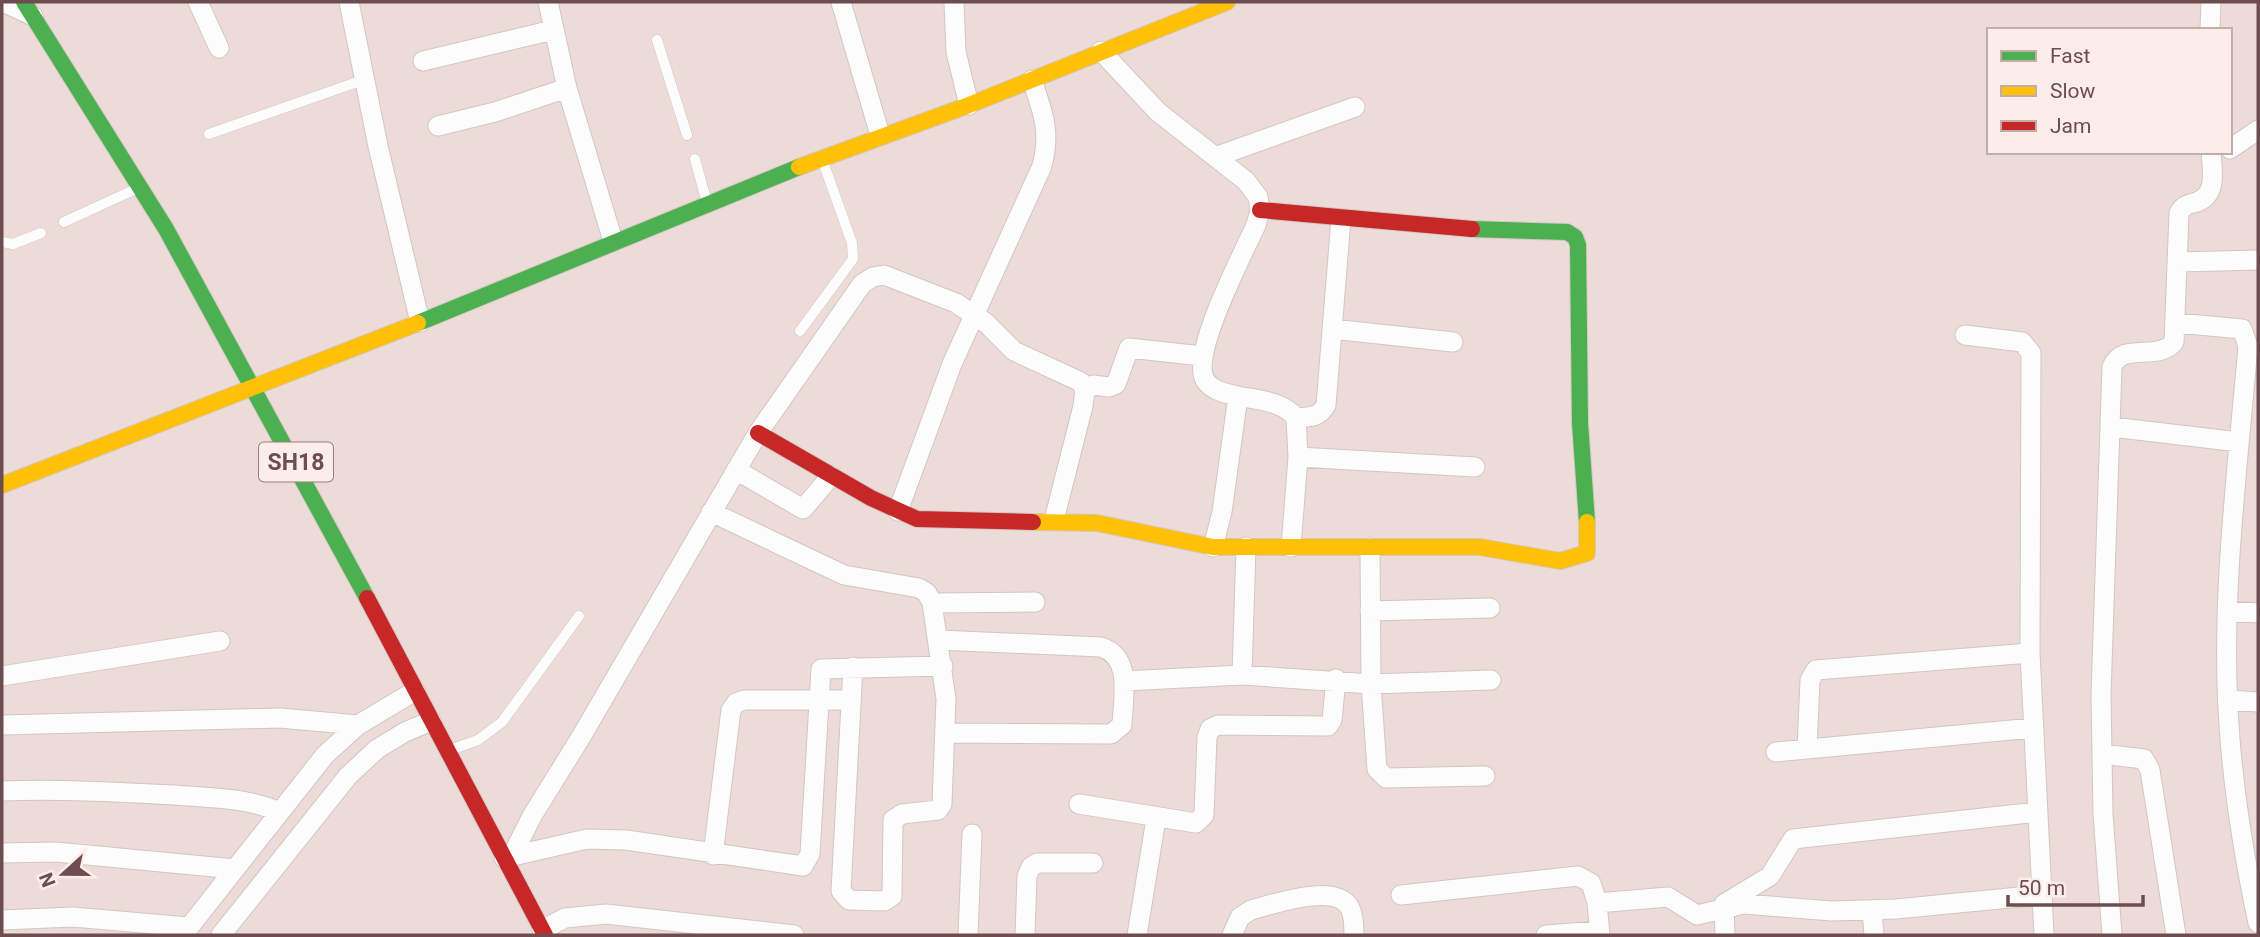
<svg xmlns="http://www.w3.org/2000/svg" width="2260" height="937" font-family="Roboto,sans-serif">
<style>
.residential{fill:#ecdbd7;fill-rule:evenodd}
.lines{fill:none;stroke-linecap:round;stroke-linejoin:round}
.lane-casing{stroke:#d1c6c5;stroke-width:11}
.street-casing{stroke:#d1c6c5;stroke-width:21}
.fast-casing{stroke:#d3c7c6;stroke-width:18}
.slow-casing{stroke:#d3c7c6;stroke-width:18}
.jam-casing{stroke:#d3c7c6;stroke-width:18}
.lane{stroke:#fdfcfc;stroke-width:10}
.street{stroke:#fdfcfc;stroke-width:19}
.fast{stroke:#4caf50;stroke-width:16}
.slow{stroke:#ffc107;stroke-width:16}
.jam{stroke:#c62828;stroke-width:16}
.labels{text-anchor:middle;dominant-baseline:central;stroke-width:7;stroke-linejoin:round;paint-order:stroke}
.shield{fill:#fcede9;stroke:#997d7c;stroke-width:2}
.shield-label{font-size:23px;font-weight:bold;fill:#6e4d4e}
</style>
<rect width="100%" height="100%" fill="#f4ebe9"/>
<!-- residential -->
<path class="residential" d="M2 2H2258V935H2ZM1989 30H2230V152H1989Z"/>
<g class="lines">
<defs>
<path id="lane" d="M657 40 687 135
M209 134 363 80
M695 159 707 203
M64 222 138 188
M2 242 13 244 41 233
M800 331 853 259 852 243 822 159
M450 750 478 740 502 722 579 616"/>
<path id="street" d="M3 2 33 16
M198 2 219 48
M349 2 378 146 420 322
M548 2 567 88 613 241
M841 2 880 135
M954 2 956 52 969 105
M2210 30 2211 2
M1101 51 1158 112 1246 181 1258 197 1260 210 1256 225C1243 254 1190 354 1205 380 1212 391 1225 393 1237 396 1257 400 1283 401 1296 418L1298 457 1291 547
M423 61 553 30
M438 126 495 112 567 88
M2230 149 2258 130
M1215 157 1355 107
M2178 262 2258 260
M2177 323 2242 329 2248 346C2237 476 2219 609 2230 739 2235 801 2245 862 2258 923
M1332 329 1453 342
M1965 335 2022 342 2031 353 2030 653 2044 935
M1085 391 1093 385 1109 387 1116 384 1129 348 1202 356
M1296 418C1309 417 1319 418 1326 405L1341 219
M2112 427 2239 442
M1298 457 1475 467
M736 470 803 509 831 476
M898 511 952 364 1042 166C1051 131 1043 113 1032 80
M711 512 844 575 919 588 927 593 932 603 946 699 942 804 938 810 902 814 893 820 892 896 885 901 849 900 841 891 853 667
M1213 547 1222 512 1238 396
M1370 548 1371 684 1377 769 1386 778 1485 776
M932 603 1035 602
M1370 611 1490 608
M2228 611 2258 613
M939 640 1101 647C1133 657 1123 698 1122 725L1111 734 947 733
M1242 675 1246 547
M2 676 220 641
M1124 681 1242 675 1371 684 1491 680
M2229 700 2258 702
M2 725 280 718 358 725
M1807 749 1810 680 1816 670 2030 653
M1776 752 2033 728
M2102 754 2144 759 2150 770 2176 935
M2 791C59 789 117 792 174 795 211 798 245 797 280 812
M1079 804 1196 823 1204 815 1207 737 1210 729 1218 725 1328 726 1332 720 1336 679
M2 853 56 852 235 869
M713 855 731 710 736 703 744 700H850
M512 856 532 816 581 737 758 433 862 284 873 277 884 275 956 303 986 323 1014 351 1081 382 1085 391 1083 406 1054 520
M504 858 587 839 626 840 803 866 810 854 821 669 943 666
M1401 895 1578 876 1591 883 1597 903 1600 935
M1597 903 1668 897 1697 915 1744 904 1832 911 1896 909 2040 895
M1872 910 1874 935
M2 920 73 917 188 927
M542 930 565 918 606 914 794 935
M183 935 325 755 358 725 415 691
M221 935 348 776 377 749 405 732 431 721
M968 935 972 834
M1025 935 1027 876 1031 867 1037 863H1093
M1137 935 1156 819
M1232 935 1240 917 1251 910C1274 904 1336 882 1350 908 1354 916 1354 927 1354 935
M1546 935 1599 931
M1725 935 1724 904 1770 876 1793 839 2037 812
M2112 935 2103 814 2101 695 2112 367C2122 341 2158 362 2174 342L2179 213C2183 205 2189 204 2197 202 2218 194 2212 170 2211 152"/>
<path id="fast" d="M24 2 166 229 367 598
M1472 229 1567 232 1575 237 1578 245 1580 423 1587 522
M418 323 799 167"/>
<path id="slow" d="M799 167 969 105 1227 2
M2 485 418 323
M1033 522 1097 523 1213 547H1480L1560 561 1587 553V522"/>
<path id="jam" d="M1260 210 1472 229
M758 433 871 498 917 519 1033 522
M367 598 545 935"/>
</defs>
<!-- lane casing -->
<use href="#lane" class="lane-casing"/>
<!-- street casing -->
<use href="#street" class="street-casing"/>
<!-- fast casing -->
<use href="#fast" class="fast-casing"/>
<!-- slow casing -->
<use href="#slow" class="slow-casing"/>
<!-- jam casing -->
<use href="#jam" class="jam-casing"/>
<!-- lane -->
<use href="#lane" class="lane"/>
<!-- street -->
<use href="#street" class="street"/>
<!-- fast -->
<use href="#fast" class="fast"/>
<!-- slow -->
<use href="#slow" class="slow"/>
<!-- jam -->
<use href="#jam" class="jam"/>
</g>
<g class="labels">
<!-- shield labels -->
<rect class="shield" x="259" y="442.5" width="74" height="39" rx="5"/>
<g class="shield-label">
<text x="296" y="462">SH18</text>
</g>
</g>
<!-- border -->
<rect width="2260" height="937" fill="none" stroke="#6e4d4e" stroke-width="7"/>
<!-- legend -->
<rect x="1987" y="28" width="245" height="126" fill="#fcede9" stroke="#c3adab" stroke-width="2"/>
<rect x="2001" y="51" width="35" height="10" fill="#4caf50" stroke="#c3adab" stroke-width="2"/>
<text x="2050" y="63" font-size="21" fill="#6e4d4e">Fast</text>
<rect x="2001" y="86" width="35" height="10" fill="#ffc107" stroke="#c3adab" stroke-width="2"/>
<text x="2050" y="98" font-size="21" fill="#6e4d4e">Slow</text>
<rect x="2001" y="121" width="35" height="10" fill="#c62828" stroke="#c3adab" stroke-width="2"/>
<text x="2050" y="133" font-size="21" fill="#6e4d4e">Jam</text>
<!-- north arrow -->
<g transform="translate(63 874) rotate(249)" stroke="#fcede9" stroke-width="5" paint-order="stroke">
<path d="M0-5L12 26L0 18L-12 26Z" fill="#6e4d4e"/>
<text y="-10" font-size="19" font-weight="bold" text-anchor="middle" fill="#6e4d4e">N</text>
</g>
<!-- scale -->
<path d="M2008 895v10h135v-10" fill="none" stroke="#6e4d4e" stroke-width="3.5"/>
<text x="2018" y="895" font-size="21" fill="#6e4d4e" stroke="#fcede9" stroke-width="5" paint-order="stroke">50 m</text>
</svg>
